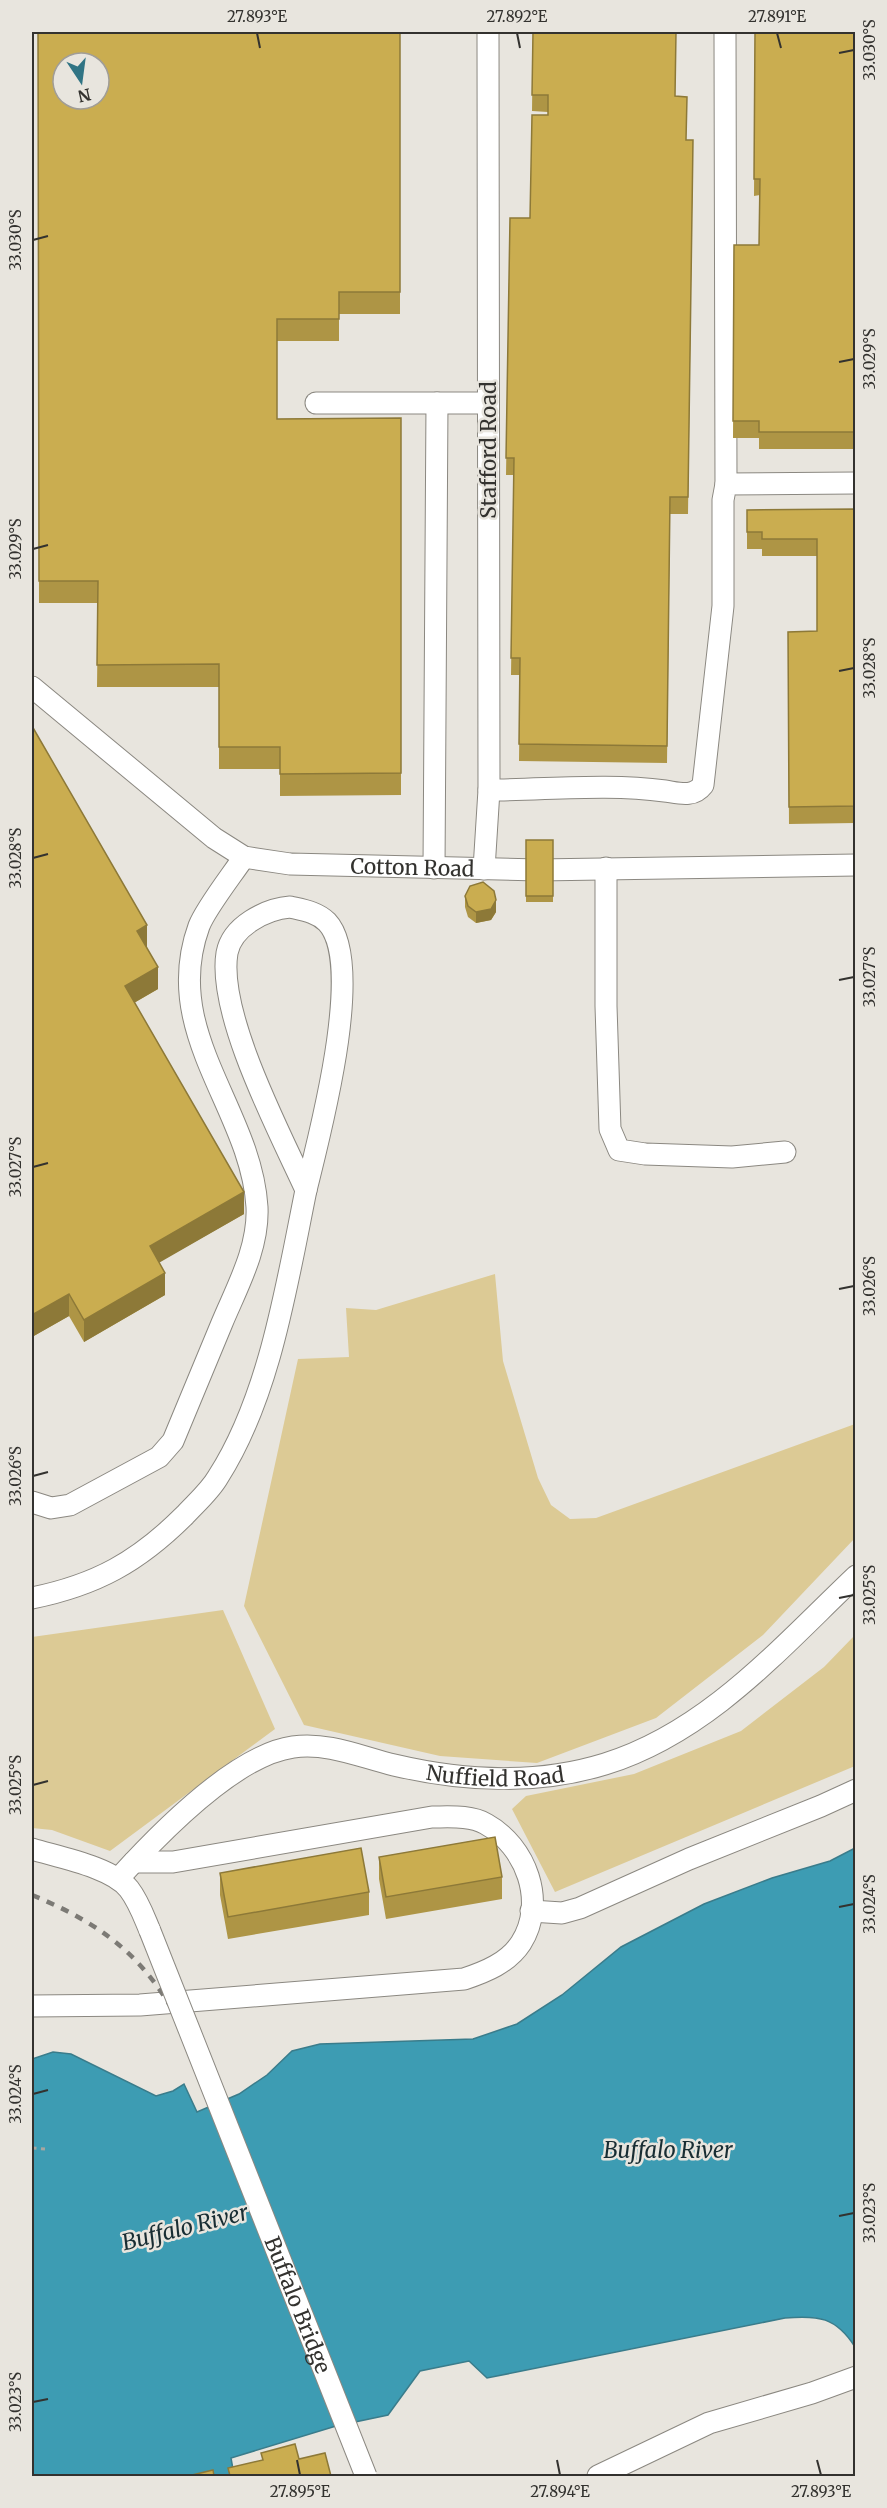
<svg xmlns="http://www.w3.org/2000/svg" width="887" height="2508" font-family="Merriweather,serif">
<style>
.green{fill:#dcca95}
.water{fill:#3d9cb3;stroke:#3a7c8b;stroke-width:1.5}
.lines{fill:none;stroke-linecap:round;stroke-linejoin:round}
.minor-casing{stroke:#8b8881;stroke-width:23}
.path{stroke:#a8a6a0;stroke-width:3;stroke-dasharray:4.5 4.5;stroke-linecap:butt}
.minor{stroke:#fff;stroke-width:21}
.rail{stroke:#7c7a75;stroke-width:4.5;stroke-dasharray:8 8;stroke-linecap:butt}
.minor-bridge-casing{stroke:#8b8881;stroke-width:23;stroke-linecap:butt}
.minor-bridge{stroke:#fff;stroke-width:21}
.wall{fill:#ae9545}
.shaded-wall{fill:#8d7938}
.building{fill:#caad50;stroke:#8d7938;stroke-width:1.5;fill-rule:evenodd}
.ticks{fill:none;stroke:#33322f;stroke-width:2}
.labels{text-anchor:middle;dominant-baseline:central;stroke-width:5;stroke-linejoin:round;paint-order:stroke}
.street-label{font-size:21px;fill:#33322f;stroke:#e8e5de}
.water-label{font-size:22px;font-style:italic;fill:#182d33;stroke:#e8e5de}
.neatline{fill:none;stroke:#33322f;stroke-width:2}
.ticks-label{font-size:15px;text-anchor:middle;fill:#33322f}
</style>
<rect width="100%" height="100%" fill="#e8e5de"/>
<!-- green -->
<path class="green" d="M495 1274 503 1361 538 1478 551 1505 570 1519 596 1518 855 1424V1538L763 1635 656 1718 537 1763 440 1756 304 1725 244 1606 298 1359 349 1357 346 1308 376 1310Z
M223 1610 275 1729 110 1851 52 1830 32 1828V1637Z
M855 1635V1766L555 1892 512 1809 526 1796 634 1774 741 1731 824 1667Z"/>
<!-- water -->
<path class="water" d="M855 1848V2347C836 2317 818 2315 785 2318L487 2378 469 2361 420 2371 388 2415 336 2426 231 2458 234 2475 32 2476V2059L53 2052 71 2054 156 2096 173 2091 184 2084 197 2112 239 2094 267 2075 292 2051 320 2044 473 2039 517 2024 562 1995 621 1947 704 1904 772 1878 830 1861Z"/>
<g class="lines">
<defs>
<g id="minor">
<path d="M725 32 726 484"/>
<path d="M316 403H488"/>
<path id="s1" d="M32 687 214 838 244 857 290 864 538 870 856 865"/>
<path d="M489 790C547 790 607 783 665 791 679 793 693 798 703 785L723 606V500L726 484 856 483"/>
<path d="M434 868 437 403"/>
<path d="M606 868V1006L610 1129 619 1150 645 1154 732 1157 785 1152"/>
<path d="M484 869 489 790 488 32"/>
<path d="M290 907C303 910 317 912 327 922 366 963 319 1137 306 1190 280 1133 217 1014 227 953 232 926 266 909 290 907Z"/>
<path d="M32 1502 51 1508 70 1505 159 1457 173 1441C189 1402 205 1363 222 1323 237 1287 259 1248 257 1207 251 1108 160 1033 199 926 206 908 232 875 244 857"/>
<path d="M32 1598C96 1585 138 1562 185 1515 196 1503 210 1491 218 1477 270 1396 287 1283 306 1190"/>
<path d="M32 1849C58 1857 112 1867 129 1889 139 1902 144 1917 150 1931"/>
<path id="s2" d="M118 1879C157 1836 235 1755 293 1747 328 1742 361 1757 394 1765 462 1781 537 1785 605 1764 708 1732 780 1648 856 1576"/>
<path d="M531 1911 562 1913 580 1908 689 1859 821 1806 856 1790"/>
<path d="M32 2006 140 2005 464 1979C485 1972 508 1963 521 1943 547 1902 526 1846 486 1824 471 1815 449 1817 432 1817L173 1862H134"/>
<path d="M598 2476 709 2423 812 2393 856 2377"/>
</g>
</defs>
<!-- minor casing -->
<use href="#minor" class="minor-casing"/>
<!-- path -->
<path class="path" d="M32 2148 45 2149"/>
<!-- minor -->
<use href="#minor" class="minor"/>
<!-- rail -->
<path class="rail" d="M32 1895C114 1929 154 1966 192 2047L362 2476"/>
<defs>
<g id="minor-bridge">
<path id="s3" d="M150 1931 366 2476"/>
</g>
</defs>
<!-- minor-bridge casing -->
<use href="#minor-bridge" class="minor-bridge-casing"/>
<!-- minor-bridge -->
<use href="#minor-bridge" class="minor-bridge"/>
</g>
<!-- wall -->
<path class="wall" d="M38 32H400V314H339V341H277V419L401 418V795L280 796V769H219V687H97L98 603H39Z
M533 32 676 96 686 140H693L688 514H670L667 763 519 761 520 675H511L514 475H506L510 218H530L548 115V112L532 111Z
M755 32H855V449H759V438H733L734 245H759L760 195 754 196Z
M855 509V823L789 824 788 632 817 631V556H762V549H747V510Z
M32 726 147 947V948L158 989 134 1003 244 1214 159 1262 165 1295 84 1342 69 1316 32 1337Z
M526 840H553V902H526Z
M465 896 496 912 491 920 476 923 468 917 465 907Z
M379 1857 502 1877V1899L386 1919 379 1879Z
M220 1873 369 1892V1915L228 1939 220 1895Z"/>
<!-- shaded-wall -->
<path class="shaded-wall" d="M496 900V912L491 920 476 923V912Z
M147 925V947L137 954V931Z
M158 967V989L125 1008V986Z
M244 1192V1214L150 1268V1246Z
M165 1273V1295L84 1342V1320Z
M69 1294V1316L32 1337V1315Z"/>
<!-- building -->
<path class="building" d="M38 32H400V292H339V319H277V419L401 418V773L280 774V747H219V664L97 665 98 581H39ZM63 63H99V99H63Z
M533 32H676L675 96 687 97 686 140H693L688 497H670L667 746 519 744 520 658H511L514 458H506L510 218H530L532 115H548V95H532Z
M755 32H855V432H759V421H733L734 245H759L760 179H754Z
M855 509V806L789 807 788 632 817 631V539H762V532H747V510Z
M32 726 147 925 137 931 158 967 125 986 244 1192 150 1246 165 1273 84 1320 69 1294 32 1315Z
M526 840H553V896H526Z
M483 882 494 891 496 900 491 909 476 912 468 906 465 896 470 886Z
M495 1837 502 1877 386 1897 379 1857Z
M361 1848 369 1892 228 1917 220 1873Z
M295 2444 299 2459 325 2453 331 2476H230L228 2468 263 2460 261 2453Z
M213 2470 214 2476H188Z"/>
<!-- ticks -->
<path class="ticks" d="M257 33 260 48M517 33 520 48M777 33 781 48M839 53 854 50M33 240 48 236M839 362 854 359M33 549 48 545M839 671 854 668M33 858 48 854M839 980 854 977M33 1167 48 1163M839 1289 854 1286M33 1476 48 1472M839 1598 854 1595M33 1785 48 1781M839 1907 854 1904M33 2094 48 2090M839 2216 854 2213M33 2402 48 2399M297 2460 300 2475M557 2460 560 2475M817 2460 821 2475"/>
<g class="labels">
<!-- street labels -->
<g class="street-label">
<text transform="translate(488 450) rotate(-90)">Stafford Road</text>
<text stroke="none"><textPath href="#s1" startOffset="441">Cotton Road</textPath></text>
<text stroke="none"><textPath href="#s2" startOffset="428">Nuffield Road</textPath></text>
<text stroke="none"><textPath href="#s3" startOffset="402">Buffalo Bridge</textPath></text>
</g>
<!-- water labels -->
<g class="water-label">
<text x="668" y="2150">Buffalo River</text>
<text transform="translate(185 2227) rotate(-14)">Buffalo River</text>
</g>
</g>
<!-- border -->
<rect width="887" height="2508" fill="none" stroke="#e8e5de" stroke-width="66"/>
<!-- north arrow -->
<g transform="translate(81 81) rotate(167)"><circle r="28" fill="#e8e5de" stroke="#a09d98" stroke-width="1.5"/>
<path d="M0-4.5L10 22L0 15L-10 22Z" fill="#307484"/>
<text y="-9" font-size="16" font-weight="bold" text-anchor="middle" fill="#33322f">N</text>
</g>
<rect x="33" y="33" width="821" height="2442" class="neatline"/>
<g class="ticks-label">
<text x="257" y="22">27.893°E</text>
<text x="517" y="22">27.892°E</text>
<text x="777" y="22">27.891°E</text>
<text transform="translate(870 50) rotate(-90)" y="5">33.030°S</text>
<text transform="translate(16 240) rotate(-90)" y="5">33.030°S</text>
<text transform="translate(870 359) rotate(-90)" y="5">33.029°S</text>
<text transform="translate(16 549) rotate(-90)" y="5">33.029°S</text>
<text transform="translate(870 668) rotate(-90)" y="5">33.028°S</text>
<text transform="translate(16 858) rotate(-90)" y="5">33.028°S</text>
<text transform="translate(870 977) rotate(-90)" y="5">33.027°S</text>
<text transform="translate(16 1167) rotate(-90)" y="5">33.027°S</text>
<text transform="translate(870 1286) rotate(-90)" y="5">33.026°S</text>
<text transform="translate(16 1476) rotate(-90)" y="5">33.026°S</text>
<text transform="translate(870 1595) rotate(-90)" y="5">33.025°S</text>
<text transform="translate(16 1785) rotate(-90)" y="5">33.025°S</text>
<text transform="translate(870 1904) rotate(-90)" y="5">33.024°S</text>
<text transform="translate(16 2094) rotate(-90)" y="5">33.024°S</text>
<text transform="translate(870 2213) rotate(-90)" y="5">33.023°S</text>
<text transform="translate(16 2402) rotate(-90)" y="5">33.023°S</text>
<text x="300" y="2497">27.895°E</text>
<text x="560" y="2497">27.894°E</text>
<text x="821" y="2497">27.893°E</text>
</g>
</svg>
